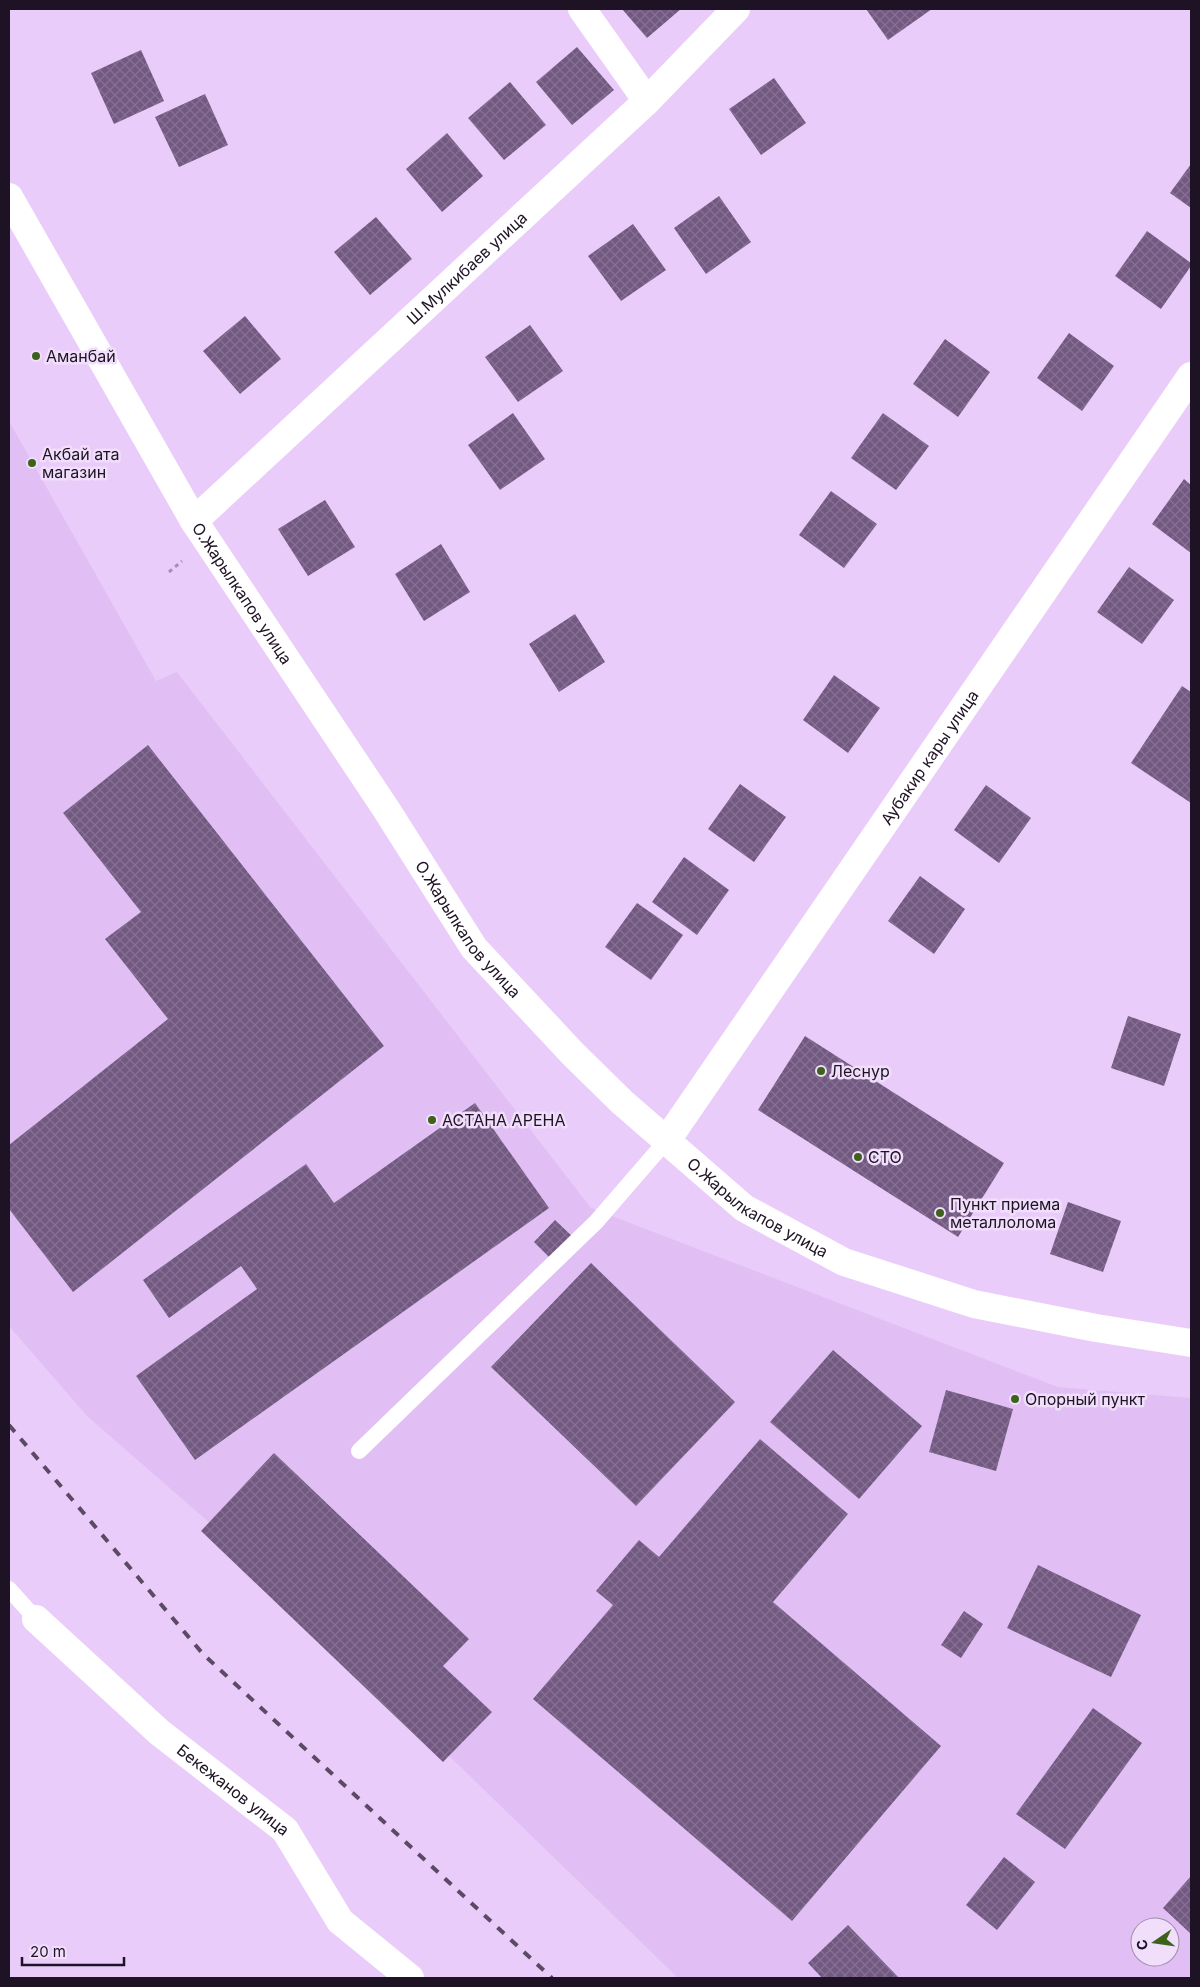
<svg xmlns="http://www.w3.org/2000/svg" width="1200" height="1987" font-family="Inter,sans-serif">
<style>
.built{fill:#e1bff5;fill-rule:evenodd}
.building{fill:url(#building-cross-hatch)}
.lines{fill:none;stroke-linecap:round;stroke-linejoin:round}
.path{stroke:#a78fb4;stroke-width:3;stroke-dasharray:4 4;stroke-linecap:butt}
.service{stroke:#fff;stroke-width:16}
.minor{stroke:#fff;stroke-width:28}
.rail{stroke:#5b4a64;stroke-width:4;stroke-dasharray:9 9;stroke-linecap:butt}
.poi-dot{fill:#3d621c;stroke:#f0defb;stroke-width:2}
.labels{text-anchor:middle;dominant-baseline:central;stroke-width:5;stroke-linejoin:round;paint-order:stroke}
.street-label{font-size:16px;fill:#1e1324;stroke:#f0defb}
.poi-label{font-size:16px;fill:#1e1324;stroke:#f0defb;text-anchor:start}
</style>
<defs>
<pattern id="building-cross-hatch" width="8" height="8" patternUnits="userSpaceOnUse" patternTransform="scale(1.25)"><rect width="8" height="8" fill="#735982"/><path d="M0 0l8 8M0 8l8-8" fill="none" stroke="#857191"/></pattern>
</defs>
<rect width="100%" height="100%" fill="#eaccfb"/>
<!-- built -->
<path class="built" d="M9 421 156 681 177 672 591 1208 1058 1387 1191 1398V1978H678L204 1518 87 1416 9 1326ZM1140 1927H1170V1957H1140Z"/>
<!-- building -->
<path class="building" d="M622 9H681L647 38Z
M866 9H932L888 40Z
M577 47 614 90 572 125 536 82Z
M141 50 164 101 114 124 91 73Z
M774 78 806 123 761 155 729 109Z
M510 82 546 125 504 160 468 118Z
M205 94 228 145 179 167 155 117Z
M447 133 483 176 442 212 406 169Z
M1191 164V208L1170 193Z
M719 196 751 242 706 274 674 228Z
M376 217 412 259 370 295 334 252Z
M633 224 666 270 621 301 588 256Z
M1147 231 1191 263V266L1161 309 1115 276Z
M245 316 281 359 240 394 203 351Z
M530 325 563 371 518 402 485 357Z
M1069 333 1114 366 1082 411 1037 378Z
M945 339 990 372 958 417 913 384Z
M513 413 545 459 500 490 468 445Z
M883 413 929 446 896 490 851 458Z
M1184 479 1191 485V553L1152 524Z
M831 491 877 524 844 568 799 535Z
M325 500 355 547 308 576 278 529Z
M441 544 470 592 424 621 395 574Z
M1129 567 1174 600 1142 644 1097 612Z
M575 614 605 662 559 692 529 644Z
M834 675 880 708 848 753 803 720Z
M1182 686 1191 692V803L1131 763Z
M148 745 384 1046 73 1292 9 1209V1145L168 1019 105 939 141 912 63 813Z
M740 784 786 817 754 862 708 829Z
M986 785 1031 818 999 863 954 830Z
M684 857 729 890 697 935 652 902Z
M920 876 965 909 934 954 888 921Z
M637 903 683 935 651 980 605 947Z
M1128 1016 1181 1034 1164 1086 1111 1068Z
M805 1036 1004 1163 958 1237 758 1110Z
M475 1103 549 1208 195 1460 136 1376 257 1289 241 1266 169 1318 143 1280 306 1164 334 1203Z
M1068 1202 1121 1221 1103 1272 1050 1254Z
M555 1220 574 1238 553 1261 534 1242Z
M591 1263 735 1402 636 1506 491 1367Z
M833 1350 922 1426 859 1499 770 1422Z
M946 1390 1013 1409 996 1471 929 1452Z
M760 1439 848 1514 773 1602 941 1746 792 1921 533 1699 613 1605 596 1591 639 1540 659 1557Z
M274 1453 469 1639 443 1666 492 1712 443 1762 201 1531Z
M1038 1565 1141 1615 1111 1677 1007 1628Z
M964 1611 983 1624 961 1658 941 1645Z
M1093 1708 1142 1743 1065 1849 1016 1814Z
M1004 1857 1035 1882 997 1930 966 1905Z
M1191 1876V1934L1163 1908Z
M848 1925 899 1978H822L808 1963Z"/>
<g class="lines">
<!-- path -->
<path class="path" d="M169 572 182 561"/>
<!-- service -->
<path class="service" d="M359 1451 596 1222 667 1140
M9 1589 36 1619"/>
<!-- minor -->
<g class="minor">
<path d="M582 9 647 101"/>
<path id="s1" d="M9 197 194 521 386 809 474 948 573 1054 622 1102 744 1208 844 1262 974 1304 1096 1328 1191 1343"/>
<path id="s2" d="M194 521 647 101 736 9"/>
<path id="s3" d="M667 1140 1191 376"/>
<path id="s4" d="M36 1619 159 1732 285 1830 340 1921 410 1978"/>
</g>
<!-- rail -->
<path class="rail" d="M9 1425 203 1654 552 1978"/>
</g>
<!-- markers -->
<g class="poi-dot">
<circle cx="36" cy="356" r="5"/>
<circle cx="32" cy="463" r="5"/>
<circle cx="821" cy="1071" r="5"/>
<circle cx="432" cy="1120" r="5"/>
<circle cx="858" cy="1157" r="5"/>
<circle cx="940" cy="1213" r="5"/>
<circle cx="1015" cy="1399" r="5"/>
</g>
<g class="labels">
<!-- street labels -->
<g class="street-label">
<text stroke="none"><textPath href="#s2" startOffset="372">Ш.Мулкибаев улица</textPath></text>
<text stroke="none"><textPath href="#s1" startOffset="460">О.Жарылкапов улица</textPath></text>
<text stroke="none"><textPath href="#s3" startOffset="464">Аубакир кары улица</textPath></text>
<text stroke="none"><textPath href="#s1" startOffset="865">О.Жарылкапов улица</textPath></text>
<text stroke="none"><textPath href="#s1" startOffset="1270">О.Жарылкапов улица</textPath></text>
<text stroke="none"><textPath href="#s4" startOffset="261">Бекежанов улица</textPath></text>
</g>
<!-- poi labels -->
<g class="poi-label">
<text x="46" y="356">Аманбай</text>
<text x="42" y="454">Акбай ата<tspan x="42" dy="18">магазин</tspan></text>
<text x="831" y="1071">Леснур</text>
<text x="442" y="1120">АСТАНА АРЕНА</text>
<text x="868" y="1157">СТО</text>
<text x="950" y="1204">Пункт приема<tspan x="950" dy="18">металлолома</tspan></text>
<text x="1025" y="1399">Опорный пункт</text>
</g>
</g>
<!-- border -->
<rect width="1200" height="1987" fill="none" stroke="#1e1324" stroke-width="20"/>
<!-- north arrow -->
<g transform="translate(1155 1942) rotate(257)"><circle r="24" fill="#f0defb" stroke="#9c8da5"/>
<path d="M0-4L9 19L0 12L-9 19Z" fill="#3d621c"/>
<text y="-8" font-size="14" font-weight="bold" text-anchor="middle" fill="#1e1324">С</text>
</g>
<!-- scale -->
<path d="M22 1957v8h102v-8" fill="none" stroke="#1e1324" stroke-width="2.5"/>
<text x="30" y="1957" font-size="15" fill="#1e1324" stroke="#f0defb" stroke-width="4" paint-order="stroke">20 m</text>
</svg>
